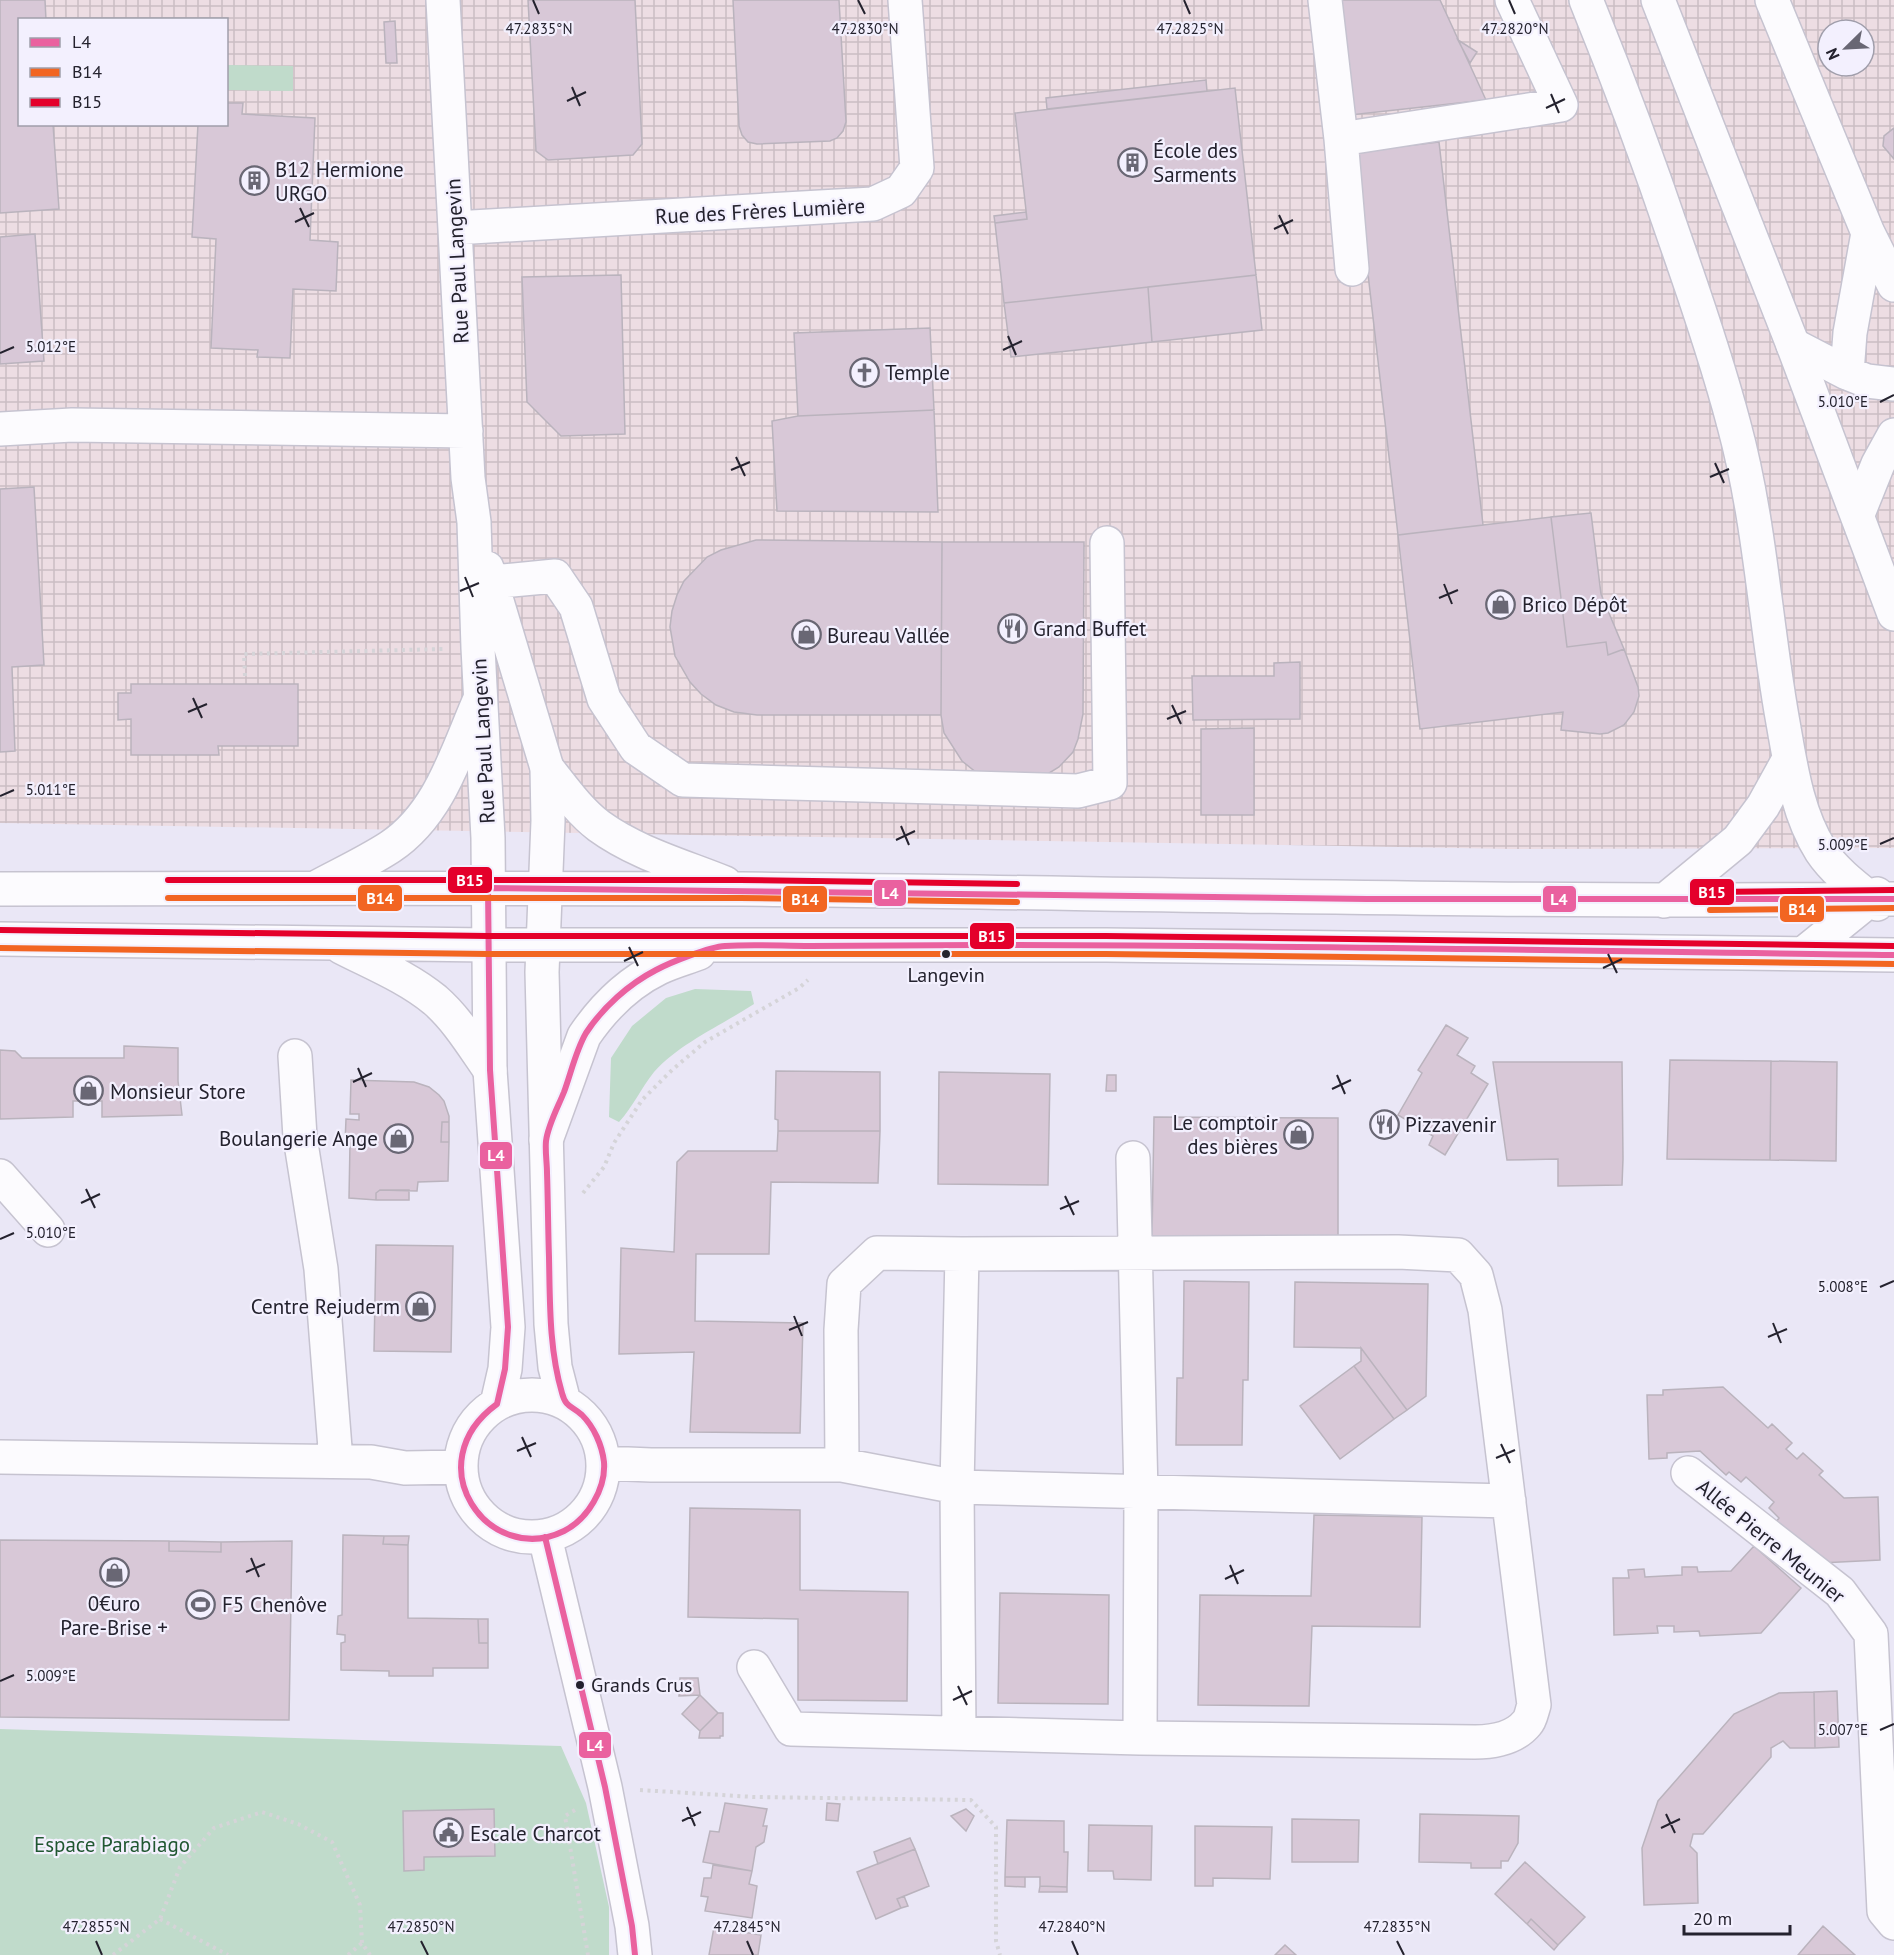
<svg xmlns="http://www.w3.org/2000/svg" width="1894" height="1955" font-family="'PT Sans',sans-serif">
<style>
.industrial{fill:url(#industrial-grid);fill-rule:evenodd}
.green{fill:#c0dbcb}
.building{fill:#d8c8d7;stroke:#bab3bd;stroke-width:1.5}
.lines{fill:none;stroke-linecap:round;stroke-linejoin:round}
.minor-casing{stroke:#c6c3d0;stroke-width:36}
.major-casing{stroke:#c6c3d0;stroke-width:36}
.path{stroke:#d5d4d8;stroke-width:4;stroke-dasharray:3 4.5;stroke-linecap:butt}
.minor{stroke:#fcfbfe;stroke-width:33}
.major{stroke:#fcfbfe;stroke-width:33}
.bus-1-casing{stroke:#f3f0fe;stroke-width:10}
.bus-2-casing{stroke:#f3f0fe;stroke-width:10}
.bus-3-casing{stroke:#f3f0fe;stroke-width:10}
.bus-1{stroke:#ea619f;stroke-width:6}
.bus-2{stroke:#f26522;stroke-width:6}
.bus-3{stroke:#e4002b;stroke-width:6}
.ticks{fill:none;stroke:#24222e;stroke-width:2}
.bus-dot{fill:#24222e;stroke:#f3f0fe;stroke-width:2}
.labels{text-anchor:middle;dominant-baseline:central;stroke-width:4.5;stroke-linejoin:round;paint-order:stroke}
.bus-label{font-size:20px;fill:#24222e;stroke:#f3f0fe}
.poi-label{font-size:21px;fill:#24222e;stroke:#f3f0fe;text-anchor:start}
.street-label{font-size:21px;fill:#24222e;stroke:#f3f0fe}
.park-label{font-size:21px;fill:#205731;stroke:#f3f0fe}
.ticks-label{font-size:15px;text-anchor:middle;fill:#24222e;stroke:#f3f0fe;stroke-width:4.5;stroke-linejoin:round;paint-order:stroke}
.line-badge{stroke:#f3f0fe;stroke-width:2}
.badge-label{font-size:16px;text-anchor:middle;font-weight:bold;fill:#fff}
</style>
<defs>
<pattern id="industrial-grid" width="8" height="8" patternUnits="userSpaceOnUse" patternTransform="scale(1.5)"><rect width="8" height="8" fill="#eddde3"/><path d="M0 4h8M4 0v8" fill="none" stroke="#cbbdc3"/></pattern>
</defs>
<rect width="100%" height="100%" fill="#eae7f6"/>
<!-- industrial -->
<path class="industrial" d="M0 0H1894V848L1512 849 0 823ZM20 20H226V124H20ZM1828 30H1864V66H1828Z"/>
<!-- green -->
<path class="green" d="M227 65 293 66V91L227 90Z
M695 989 751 991 754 1004C722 1025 680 1043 654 1072 641 1088 633 1107 619 1122L609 1117 611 1058 632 1026 666 998Z
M0 1729 561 1746 586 1803 609 1907V1955H0Z"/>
<!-- building -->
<path class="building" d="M0 0H45L46 20H20V124H53L59 209 0 213Z
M528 0H635L642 144 633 155 548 160 536 151Z
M733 0H839L846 122 843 131 837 138 830 141 757 144 748 142 742 135 739 126Z
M1337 0H1440L1486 100 1350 115Z
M395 21 397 63H386L384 22Z
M1458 40 1477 52 1470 63Z
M1206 80 1207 91 1047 109 1046 98Z
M1235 88 1256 275 1004 303 995 223 1027 219 1015 113Z
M226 103H243L242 114 315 118 310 240 338 242 336 291 293 289 290 358 257 357 258 350 211 348 216 239 192 237 198 124H226Z
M1894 128V159L1883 146 1884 136Z
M1439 142 1483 525 1398 535 1354 152Z
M1026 212 1027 219 995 223 994 216Z
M35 234 44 361 0 364V237Z
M621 275 625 434 561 436 527 402 522 277Z
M1256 275 1262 330 1152 342 1148 287Z
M1148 287 1152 342 1011 357 1004 303Z
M930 328 934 410 798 416 794 333Z
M934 410 938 512 777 511 772 421 798 416Z
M34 487 44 665 12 667 15 751 0 752V489Z
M1591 513 1601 594 1624 649 1608 655 1606 642 1567 647 1551 517Z
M1551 517 1567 647 1606 642 1608 655 1624 649 1638 687 1639 696 1634 712 1624 725 1608 733 1600 734 1561 730 1563 712 1420 729 1398 535Z
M756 540 942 542 941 715H757L734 712 716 705 701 694 690 682 675 656 670 627 672 611 677 595 684 581 707 557 721 550Z
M942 542H1084L1083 714 1078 739 1073 752 1059 767 1046 775 977 773 962 761 944 733 941 715Z
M1300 662V719L1193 720 1192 676H1274V663Z
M131 684H298V746H218L219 755H131V719L118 720V693H131Z
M1254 728V815H1201V729Z
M1446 1025 1468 1038 1457 1055 1475 1066 1471 1073 1488 1084 1445 1155 1429 1145 1433 1136 1398 1115 1422 1073 1418 1070Z
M124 1046 178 1048V1081L182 1115 102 1117V1101H73V1117L0 1119V1050L15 1051 22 1058H124Z
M1670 1060 1771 1061 1770 1160 1667 1159Z
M1771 1061 1837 1062 1836 1161 1770 1160Z
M1493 1062H1622L1623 1159 1622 1185 1558 1186V1159L1507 1160Z
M776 1071 880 1072V1131H778V1120L775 1119Z
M939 1072 1050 1074 1048 1185 938 1184Z
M1107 1075H1116V1091H1106Z
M351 1080 414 1082 429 1087 439 1095 444 1101 449 1116V1122H442L441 1142H449L448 1181 418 1182 417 1191 380 1190 376 1193V1200L349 1198 350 1143H345L346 1119 359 1120V1114H350Z
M1154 1117 1338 1118V1238L1152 1237Z
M442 1122H449V1142H441Z
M778 1131H880L878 1183 771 1182 769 1254H696L695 1321 803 1323 800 1433 690 1432 694 1352 619 1354 621 1248 674 1252 677 1162 688 1151H777Z
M380 1190H409V1200H376V1193Z
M376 1245 453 1246 451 1352 374 1351Z
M1184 1281 1249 1282 1248 1380H1243L1242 1445H1176L1177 1378H1183Z
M1295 1282 1428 1284 1426 1396 1407 1410 1361 1348 1294 1347Z
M1361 1348 1407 1410 1394 1419 1354 1366 1361 1361Z
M1354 1366 1394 1419 1340 1459 1300 1406Z
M1723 1387 1768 1428 1772 1424 1792 1443 1786 1449 1797 1459 1803 1453 1823 1471 1819 1475 1844 1498 1878 1497 1880 1560 1820 1563 1776 1522 1779 1518 1769 1508 1774 1502 1746 1477 1741 1482 1729 1472 1726 1475 1700 1451 1667 1453V1458L1649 1459 1647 1395H1663V1390Z
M690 1508 800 1510V1590L908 1592 907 1701 798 1700V1619L688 1617Z
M1314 1515 1422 1517 1420 1627 1312 1626 1309 1706 1198 1705 1200 1595 1311 1596Z
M343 1535 384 1536 383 1544 408 1545V1618L478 1619 479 1643H488V1668H433V1676H389V1671L341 1670V1643L345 1642V1635L337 1634 338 1616 342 1615Z
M384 1536H409L408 1545 383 1544Z
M0 1540 169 1541V1551L221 1552V1542L292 1541 289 1720 0 1717Z
M169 1541 221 1542V1552L169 1551Z
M1754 1546 1801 1588 1761 1633 1700 1636 1699 1631 1674 1632V1626H1657L1658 1633 1614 1635 1613 1578H1629L1628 1570 1644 1569 1645 1577 1682 1575V1567H1697L1698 1572 1731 1571Z
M1000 1593 1109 1595 1108 1704 998 1703Z
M478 1619H488V1643H479Z
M680 1678H698L700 1695 679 1696Z
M1837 1691 1839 1747 1815 1748 1814 1692Z
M1814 1692 1815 1748H1790L1783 1741 1771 1748V1757L1703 1834H1693L1690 1846 1697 1853 1698 1903 1644 1905 1642 1848 1658 1801 1734 1714 1779 1693Z
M700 1695 718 1713 700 1731 682 1714Z
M718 1713H723V1736H720V1738H699L700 1731Z
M725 1803 767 1809 763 1826H767L764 1842 756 1847 752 1871 703 1862 710 1831 719 1832Z
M827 1803 840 1804 838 1821 826 1820Z
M494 1809 495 1856 424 1857V1870L404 1871 403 1811Z
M966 1809 974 1816 966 1831 951 1816Z
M1420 1814 1519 1816 1518 1843 1508 1861H1501V1868H1471V1863L1419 1862Z
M1292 1819 1359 1820 1358 1862H1292Z
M1007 1820 1064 1821V1852H1068L1067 1887 1040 1886V1877H1005Z
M1089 1825 1152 1826 1151 1880 1114 1879 1113 1871H1088Z
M1195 1826 1272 1827 1270 1879 1213 1878V1886H1195Z
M910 1838 915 1849 878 1864 874 1852Z
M915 1849 929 1886 897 1899 901 1908 876 1919 857 1872Z
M1525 1862 1585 1917 1558 1945 1531 1919 1527 1924 1495 1894Z
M713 1865 752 1871 749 1884 757 1886 752 1918 705 1911 708 1897 701 1896 704 1878H711Z
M1005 1877H1025V1887L1005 1886Z
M1040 1886 1067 1887V1892H1039Z
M904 1896 908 1906 901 1908 897 1899Z
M1531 1919 1558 1945 1554 1950 1527 1924Z
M1823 1926 1855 1955H1798Z
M714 1927 761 1935 758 1955H709Z
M1285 1945 1296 1955H1275Z"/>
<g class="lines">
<defs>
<path id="minor" d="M443 0 468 478 474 522 478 648 488 838 490 1070 508 1327 505 1369 497 1404
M1325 0 1341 139 1352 269
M1772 0 1868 233 1894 285
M1341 139 1561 105 1512 0
M455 228 873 204 901 191 917 168 905 0
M1793 345 1847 373 1867 381 1894 384
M1847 373 1850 333 1868 233
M0 429 72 425 466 431
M1858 514 1878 464 1894 435
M487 568 547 768 548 821 542 972 551 1324 555 1367 564 1402
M492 582 555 576 576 607 604 699 636 748 683 780 1078 791 1110 783 1107 543
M295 1056 300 1137 321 1269 336 1461
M1133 1158 1141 1493 1140 1738
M0 1176 48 1230
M461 1466a71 71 0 1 1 142 0a71 71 0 1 1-142 0Z
M0 1457 371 1462 405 1468 460 1467
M604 1463 651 1465H842L957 1487 1509 1501
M1688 1473 1840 1592 1871 1634 1884 1911 1894 1923
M545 1537 605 1787 632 1926 635 1955
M754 1667 791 1729 1140 1738 1475 1742C1494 1742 1514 1739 1527 1723 1531 1719 1532 1710 1534 1705L1485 1310 1476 1275 1458 1255 1398 1252 962 1254 877 1253 844 1284 841 1330 842 1465
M959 1733 957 1487 962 1254"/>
<path id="major" d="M1586 0C1619 81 1649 162 1677 245 1698 305 1718 364 1734 425 1760 521 1765 620 1782 717 1790 761 1796 812 1821 851 1835 872 1857 888 1877 904
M1658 0 1793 345 1894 614
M547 768C563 788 579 811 599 826 636 853 683 866 725 883
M317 887C341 874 367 862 390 847 440 814 457 751 480 699
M0 889C247 889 495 887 742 889 1126 893 1510 903 1894 899
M1664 901 1738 840 1763 806 1789 759
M0 939 488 945H1106L1894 955
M341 947C372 963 407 977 435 1000 457 1019 473 1046 490 1070
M1804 953 1877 894
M546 1140 584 1036C603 1008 628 983 659 968 671 962 686 958 699 953"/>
</defs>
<!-- minor casing -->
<use href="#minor" class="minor-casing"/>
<!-- major casing -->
<use href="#major" class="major-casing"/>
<!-- path -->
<path class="path" d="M245 676 244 654 443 649
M583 1193 604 1167 614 1143 642 1100 672 1070 705 1042 799 988 808 980
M640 1790 754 1797 971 1800 996 1827V1941L1000 1955
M575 1810 565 1816 588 1955
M160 1919 228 1955
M113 1955 160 1919 180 1867 214 1828 262 1812 298 1824 332 1842 360 1905 362 1943 370 1955
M348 1955 362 1943"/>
<!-- minor -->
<use href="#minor" class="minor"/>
<!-- major -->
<use href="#major" class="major"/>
<defs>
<path id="bus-1" d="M1894 899H1367L488 888 490 1070 508 1327 505 1369 497 1404C415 1464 489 1568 564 1531 588 1519 606 1488 604 1462 602 1445 594 1427 582 1415 571 1405 566 1408 562 1393 549 1349 550 1302 549 1257 548 1229 548 1201 547 1173 547 1163 545 1151 546 1141 548 1125 558 1107 564 1092 571 1073 576 1050 586 1033 603 1007 629 984 656 970 671 962 709 947 725 946 753 944 782 946 810 946 866 946 922 945 978 945 1283 945 1589 951 1894 955
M545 1537 605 1787 632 1926 635 1955"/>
<path id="bus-2" d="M168 898H740L1017 902
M1710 910 1894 908
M0 948 488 954H1106L1894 964"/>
<path id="bus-3" d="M168 880H740L1017 884
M1710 892 1894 890
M0 930 488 936H1106L1894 946"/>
</defs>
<!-- bus-1 casing -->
<use href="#bus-1" class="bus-1-casing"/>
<!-- bus-2 casing -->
<use href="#bus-2" class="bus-2-casing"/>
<!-- bus-3 casing -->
<use href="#bus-3" class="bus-3-casing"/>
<!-- bus-1 -->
<use href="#bus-1" class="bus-1"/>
<!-- bus-2 -->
<use href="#bus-2" class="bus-2"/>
<!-- bus-3 -->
<use href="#bus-3" class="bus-3"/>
</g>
<!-- ticks -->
<path class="ticks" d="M533 0 539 14M858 0 865 14M1184 0 1190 14M1509 0 1515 14M572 87 580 106M1551 94 1559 113M567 101 586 92M1546 108 1565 99M300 208 309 227M1279 215 1288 234M295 222 314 213M1274 229 1293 220M1008 336 1016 355M1003 350 1022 341M0 353 14 347M1880 402 1894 395M736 457 745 476M1715 463 1724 483M731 470 750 462M1710 477 1729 469M465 577 473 597M1444 584 1452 604M460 591 479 583M1439 598 1458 590M193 698 202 718M1172 705 1181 724M188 712 207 704M1167 719 1186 711M0 796 14 790M901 826 909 845M896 840 915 831M1880 844 1894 838M629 947 638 966M1608 954 1617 973M624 961 643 952M1603 968 1622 959M358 1068 366 1087M1337 1075 1345 1094M353 1082 372 1073M1332 1089 1351 1080M86 1189 95 1208M1065 1196 1074 1215M81 1203 100 1194M1060 1209 1079 1201M0 1239 14 1233M1880 1287 1894 1281M794 1316 802 1336M1773 1323 1781 1343M789 1330 808 1322M1768 1337 1787 1329M522 1437 531 1457M1501 1444 1510 1463M517 1451 536 1443M1496 1458 1515 1450M251 1558 259 1577M1230 1565 1238 1584M246 1572 265 1564M1225 1579 1244 1570M0 1681 14 1675M958 1686 967 1705M953 1700 972 1691M1880 1730 1894 1724M687 1807 695 1826M1666 1814 1675 1833M682 1821 701 1812M1661 1828 1680 1819M96 1941 102 1955M421 1941 428 1955M747 1941 753 1955M1072 1941 1078 1955M1397 1941 1404 1955"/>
<!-- icons -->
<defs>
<symbol id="building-ring" viewBox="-11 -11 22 22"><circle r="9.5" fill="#f3f0fe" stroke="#696774" stroke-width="1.5"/><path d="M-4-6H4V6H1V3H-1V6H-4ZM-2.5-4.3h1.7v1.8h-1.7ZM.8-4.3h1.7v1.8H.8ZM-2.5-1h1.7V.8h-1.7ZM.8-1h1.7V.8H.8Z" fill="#696774"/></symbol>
<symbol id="church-ring" viewBox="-11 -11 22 22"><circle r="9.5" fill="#f3f0fe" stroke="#696774" stroke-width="1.5"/><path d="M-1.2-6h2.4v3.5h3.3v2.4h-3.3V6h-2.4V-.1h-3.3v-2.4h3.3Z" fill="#696774"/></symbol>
<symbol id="shop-ring" viewBox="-11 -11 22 22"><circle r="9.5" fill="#f3f0fe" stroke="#696774" stroke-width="1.5"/><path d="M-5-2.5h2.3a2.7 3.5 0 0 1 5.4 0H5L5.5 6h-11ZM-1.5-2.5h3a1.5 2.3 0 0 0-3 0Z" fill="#696774"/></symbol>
<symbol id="restaurant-ring" viewBox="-11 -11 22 22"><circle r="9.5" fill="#f3f0fe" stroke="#696774" stroke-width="1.5"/><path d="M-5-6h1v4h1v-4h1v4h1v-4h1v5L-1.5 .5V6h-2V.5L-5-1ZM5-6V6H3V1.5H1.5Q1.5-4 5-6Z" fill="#696774"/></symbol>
<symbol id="stadium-ring" viewBox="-11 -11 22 22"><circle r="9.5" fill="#f3f0fe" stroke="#696774" stroke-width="1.5"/><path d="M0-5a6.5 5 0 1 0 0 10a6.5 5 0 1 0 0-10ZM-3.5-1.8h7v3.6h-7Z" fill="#696774"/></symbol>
<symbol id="civic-ring" viewBox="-11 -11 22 22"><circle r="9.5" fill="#f3f0fe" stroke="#696774" stroke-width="1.5"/><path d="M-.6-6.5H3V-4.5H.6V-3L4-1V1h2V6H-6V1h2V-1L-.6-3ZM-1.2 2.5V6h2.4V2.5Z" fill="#696774"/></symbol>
</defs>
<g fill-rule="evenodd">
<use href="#building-ring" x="1116" y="146" width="33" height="33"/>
<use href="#building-ring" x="238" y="164" width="33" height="33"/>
<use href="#church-ring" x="848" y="356" width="33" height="33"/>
<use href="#shop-ring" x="1484" y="588" width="33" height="33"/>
<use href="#restaurant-ring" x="996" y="612" width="33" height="33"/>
<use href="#shop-ring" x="790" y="618" width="33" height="33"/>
<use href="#shop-ring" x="72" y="1074" width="33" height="33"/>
<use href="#restaurant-ring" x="1368" y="1108" width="33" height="33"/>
<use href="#shop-ring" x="1282" y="1118" width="33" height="33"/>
<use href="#shop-ring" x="382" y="1122" width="33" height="33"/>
<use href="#shop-ring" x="404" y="1290" width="33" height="33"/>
<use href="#shop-ring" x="98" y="1556" width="33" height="33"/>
<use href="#stadium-ring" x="184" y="1588" width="33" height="33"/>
<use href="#civic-ring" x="432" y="1816" width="33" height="33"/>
</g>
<!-- markers -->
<g class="bus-dot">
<circle cx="946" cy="954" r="5"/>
<circle cx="580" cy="1685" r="5"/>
</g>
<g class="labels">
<!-- bus labels -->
<g class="bus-label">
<text x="946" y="975">Langevin</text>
<text x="591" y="1685" text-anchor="start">Grands Crus</text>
</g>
<!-- poi labels -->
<g class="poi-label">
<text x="1153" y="150">École des<tspan x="1153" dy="24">Sarments</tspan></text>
<text x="275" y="169">B12 Hermione<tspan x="275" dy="24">URGO</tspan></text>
<text x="885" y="372">Temple</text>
<text x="1522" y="604">Brico Dépôt</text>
<text x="1033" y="628">Grand Buffet</text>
<text x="827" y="635">Bureau Vallée</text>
<text x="110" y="1091">Monsieur Store</text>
<text x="1278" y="1122" text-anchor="end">Le comptoir<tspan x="1278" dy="24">des bières</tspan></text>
<text x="1405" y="1124">Pizzavenir</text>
<text x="378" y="1138" text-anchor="end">Boulangerie Ange</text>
<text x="400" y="1306" text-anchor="end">Centre Rejuderm</text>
<text x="114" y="1603" text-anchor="middle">0€uro<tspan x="114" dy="24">Pare-Brise +</tspan></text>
<text x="222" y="1604">F5 Chenôve</text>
<text x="470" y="1833">Escale Charcot</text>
</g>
<!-- street labels -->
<g class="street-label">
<text transform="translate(760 211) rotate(-3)">Rue des Frères Lumière</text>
<text transform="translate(457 261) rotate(-93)">Rue Paul Langevin</text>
<text transform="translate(483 741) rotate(-93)">Rue Paul Langevin</text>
<text transform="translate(1771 1541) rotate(39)">Allée Pierre Meunier</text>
</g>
<!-- park labels -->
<g class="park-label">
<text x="112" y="1844">Espace Parabiago</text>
</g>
</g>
<g class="ticks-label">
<text x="539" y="34">47.2835°N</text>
<text x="865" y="34">47.2830°N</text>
<text x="1190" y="34">47.2825°N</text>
<text x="1515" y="34">47.2820°N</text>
<text x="51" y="352">5.012°E</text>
<text x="1843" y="407">5.010°E</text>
<text x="51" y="795">5.011°E</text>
<text x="1843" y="850">5.009°E</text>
<text x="51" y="1238">5.010°E</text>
<text x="1843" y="1292">5.008°E</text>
<text x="51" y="1681">5.009°E</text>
<text x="1843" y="1735">5.007°E</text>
<text x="96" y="1932">47.2855°N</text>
<text x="421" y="1932">47.2850°N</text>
<text x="747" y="1932">47.2845°N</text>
<text x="1072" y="1932">47.2840°N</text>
<text x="1397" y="1932">47.2835°N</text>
</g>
<g class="line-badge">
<rect x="447" y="866" width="46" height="28" rx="6" fill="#e4002b"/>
<rect x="1689" y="878" width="46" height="28" rx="6" fill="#e4002b"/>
<rect x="873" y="879" width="34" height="28" rx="6" fill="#ea619f"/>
<rect x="357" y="884" width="46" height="28" rx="6" fill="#f26522"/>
<rect x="782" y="885" width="46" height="28" rx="6" fill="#f26522"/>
<rect x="1542" y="885" width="35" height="28" rx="6" fill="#ea619f"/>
<rect x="1779" y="895" width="46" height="28" rx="6" fill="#f26522"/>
<rect x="969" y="922" width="46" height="28" rx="6" fill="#e4002b"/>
<rect x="479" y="1141" width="34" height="29" rx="6" fill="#ea619f"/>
<rect x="578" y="1731" width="34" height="28" rx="6" fill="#ea619f"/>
</g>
<g class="badge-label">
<text x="470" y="886">B15</text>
<text x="1712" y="898">B15</text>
<text x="890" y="899">L4</text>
<text x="380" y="904">B14</text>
<text x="805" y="905">B14</text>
<text x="1559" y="905">L4</text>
<text x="1802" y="915">B14</text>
<text x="992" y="942">B15</text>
<text x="496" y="1161">L4</text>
<text x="595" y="1751">L4</text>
</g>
<!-- legend -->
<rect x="18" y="18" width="210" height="108" fill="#f3f0fe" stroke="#a09eab" stroke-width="1.5"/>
<rect x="30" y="38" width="30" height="9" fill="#ea619f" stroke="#a09eab" stroke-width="1.5"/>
<text x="72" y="48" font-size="18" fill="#24222e">L4</text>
<rect x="30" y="68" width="30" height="9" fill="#f26522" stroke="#a09eab" stroke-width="1.5"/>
<text x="72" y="78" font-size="18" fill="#24222e">B14</text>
<rect x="30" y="98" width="30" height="9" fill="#e4002b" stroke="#a09eab" stroke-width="1.5"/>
<text x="72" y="108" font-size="18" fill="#24222e">B15</text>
<!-- north arrow -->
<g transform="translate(1846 48) rotate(246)"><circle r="28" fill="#f3f0fe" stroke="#a09eab" stroke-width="1.5"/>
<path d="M0-4.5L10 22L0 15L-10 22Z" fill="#696774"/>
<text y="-9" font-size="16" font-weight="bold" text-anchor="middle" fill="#24222e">N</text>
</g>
<!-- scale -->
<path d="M1684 1925v9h106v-9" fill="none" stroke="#24222e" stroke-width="3"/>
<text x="1693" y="1925" font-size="18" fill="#24222e" stroke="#f3f0fe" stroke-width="4.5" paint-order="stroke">20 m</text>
</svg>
